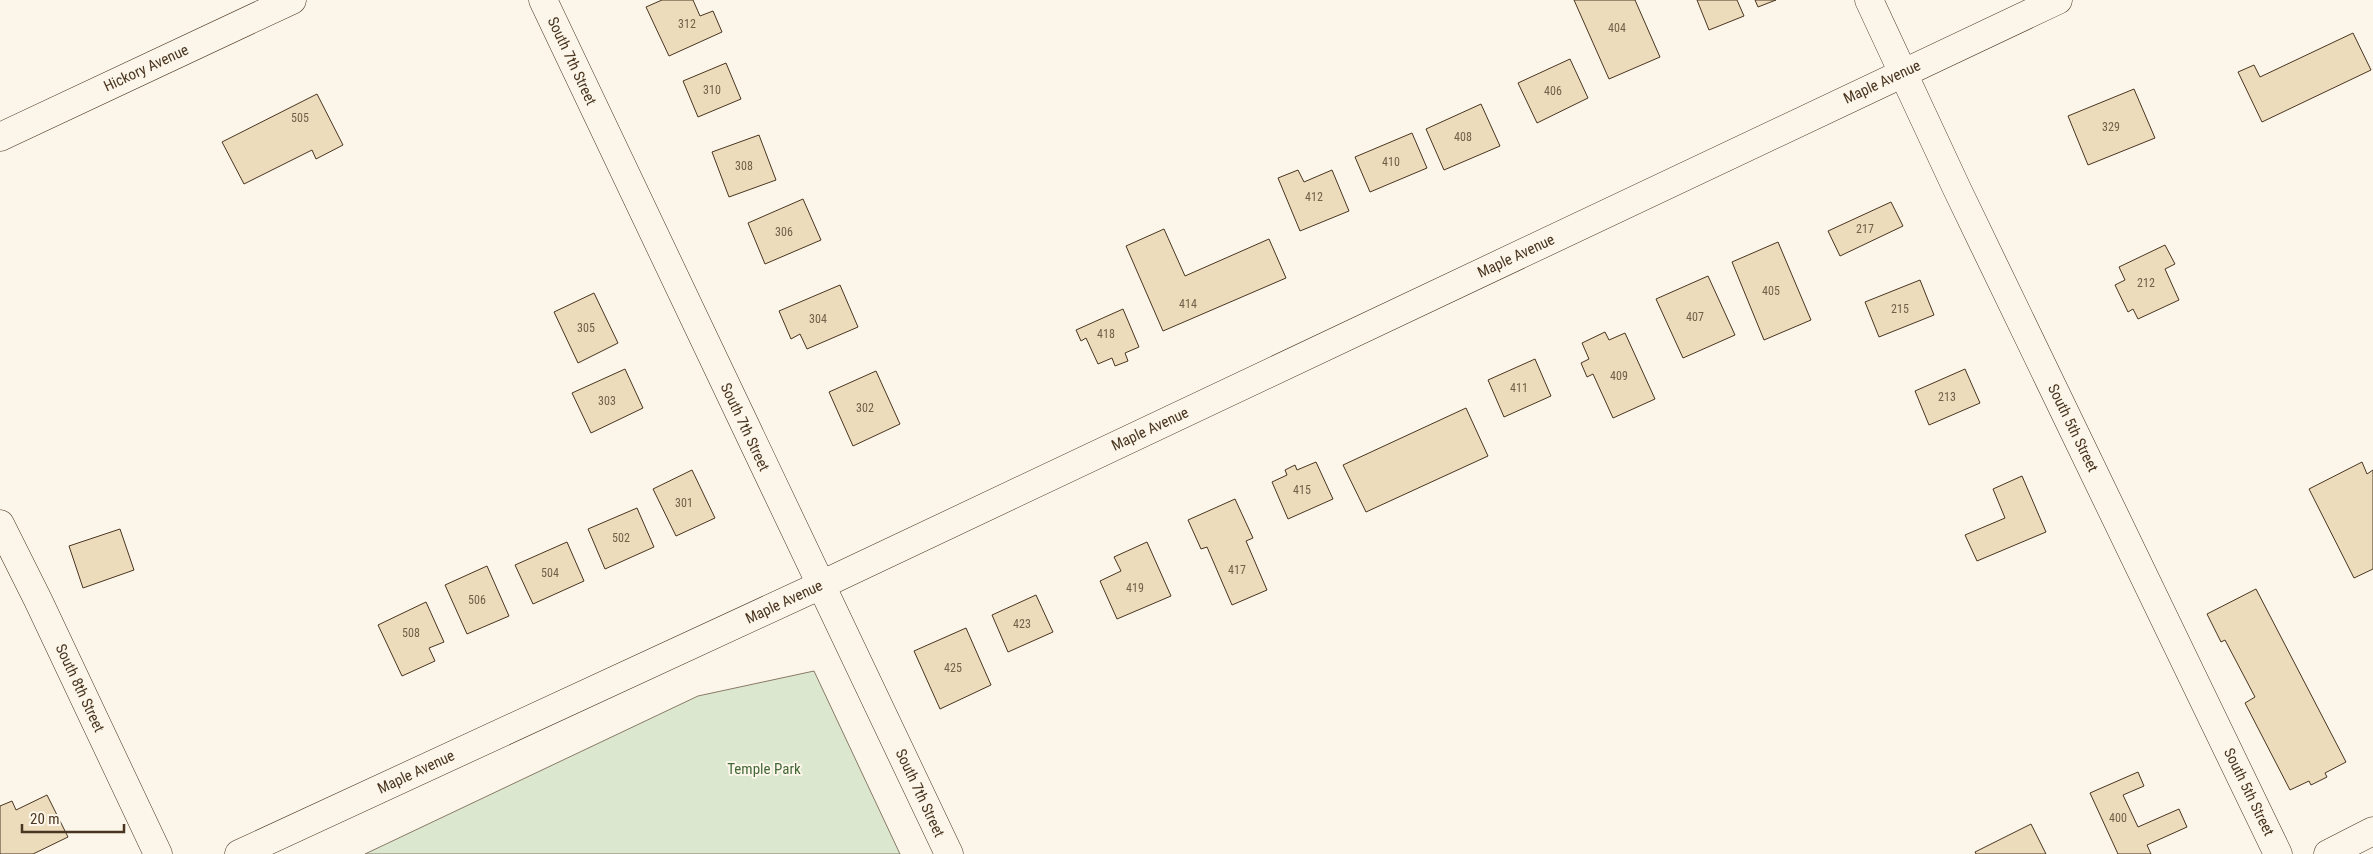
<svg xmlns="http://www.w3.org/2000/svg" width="2373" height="854" font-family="'Roboto Condensed',sans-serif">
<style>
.green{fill:#dce7d0;stroke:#887966}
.building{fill:#ecdcbc;stroke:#4a3520}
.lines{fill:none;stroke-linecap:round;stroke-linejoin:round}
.minor-casing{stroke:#4a3520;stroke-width:29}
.minor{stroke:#fbf6e9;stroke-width:28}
.labels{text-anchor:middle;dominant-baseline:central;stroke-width:4;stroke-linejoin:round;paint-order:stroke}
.number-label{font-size:12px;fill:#725f47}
.street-label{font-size:15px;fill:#4a3520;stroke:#fbf6e9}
.park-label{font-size:15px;fill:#436837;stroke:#fbf6e9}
</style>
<rect width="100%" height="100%" fill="#fbf6e9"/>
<!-- green -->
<path class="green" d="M814 671 900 854H365L698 696Z"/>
<!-- building -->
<path class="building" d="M662 0H693L700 16 713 11 722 32 669 56 646 7Z
M1574 0H1635L1660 57 1609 79Z
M1697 0H1737L1744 16 1709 30Z
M1755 0H1776L1758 7Z
M2353 33 2371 70 2262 122 2238 72 2254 65 2260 77Z
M1570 59 1588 98 1537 123 1518 83Z
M726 63 741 99 698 117 683 81Z
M2134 89 2155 138 2088 165 2068 116Z
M317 94 343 145 316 159 312 150 244 184 222 142Z
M1481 104 1500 146 1444 170 1426 129Z
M1412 133 1427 168 1370 192 1355 157Z
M759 135 776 180 729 197 712 152Z
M1298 170 1304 182 1332 170 1349 211 1300 231 1278 178Z
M803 199 821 240 765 264 748 223Z
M1891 202 1903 226 1840 256 1828 231Z
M1164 229 1185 276 1269 239 1286 278 1163 331 1126 246Z
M1778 242 1811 320 1764 340 1732 262Z
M2165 245 2175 264 2165 269 2179 300 2138 319 2133 309 2128 312 2115 285 2125 280 2119 267Z
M1708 276 1735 335 1683 358 1656 299Z
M1920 280 1934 315 1879 337 1865 302Z
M840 285 858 327 807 349 800 334 791 339 779 311Z
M594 293 618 343 578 363 554 312Z
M1123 309 1139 347 1125 353 1128 361 1115 366 1112 358 1098 364 1086 338 1081 341 1076 330Z
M1605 332 1609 340 1625 333 1655 399 1613 418 1593 374 1587 377 1581 363 1589 359 1582 343Z
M1535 359 1551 396 1504 417 1488 380Z
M625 369 643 408 591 433 572 393Z
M1965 369 1980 403 1929 425 1915 391Z
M876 371 900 424 853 446 829 392Z
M1466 408 1488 456 1366 512 1343 465Z
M1316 462 1333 499 1288 519 1272 482 1287 475 1285 470 1295 465 1297 470Z
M2362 462 2367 474 2373 470V569L2354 578 2309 489Z
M692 470 715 518 676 536 653 489Z
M2022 476 2046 532 1977 561 1965 535 2005 518 1993 489Z
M1235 499 1253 538 1246 541 1267 590 1232 605 1207 547 1201 549 1188 520Z
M637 508 654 547 605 569 588 529Z
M120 529 134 570 83 588 69 546Z
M567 542 584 581 533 604 515 565Z
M1147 542 1171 596 1117 619 1100 581 1121 571 1114 557Z
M487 566 509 616 467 634 445 585Z
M2256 589 2346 762 2325 773 2327 777 2311 785 2309 781 2290 790 2245 703 2255 697 2225 640 2221 642 2207 614Z
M1036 595 1053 632 1008 652 992 615Z
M426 602 444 642 429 648 435 661 402 676 378 625Z
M966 628 991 685 940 709 914 651Z
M2138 772 2144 786 2123 795 2138 827 2179 809 2187 827 2147 845 2151 854H2118L2090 793Z
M47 795 68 837 33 854H0V806L12 801 16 810Z
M2031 824 2046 854H1976L1975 852Z"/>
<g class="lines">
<defs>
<path id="minor" d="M543 0 949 854
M1869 0 1957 189 2278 854
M0 137 292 0
M0 524 38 600 158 854
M239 854 821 585 2058 0
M2328 854 2373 831"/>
</defs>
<!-- minor casing -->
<use href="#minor" class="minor-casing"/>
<!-- minor -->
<use href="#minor" class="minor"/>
</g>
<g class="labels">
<!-- number labels -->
<g class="number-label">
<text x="687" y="24">312</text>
<text x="1617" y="28">404</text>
<text x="712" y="90">310</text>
<text x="1553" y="91">406</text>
<text x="300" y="118">505</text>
<text x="2111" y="127">329</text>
<text x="1463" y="137">408</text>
<text x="1391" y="162">410</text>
<text x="744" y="166">308</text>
<text x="1314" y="197">412</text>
<text x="1865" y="229">217</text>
<text x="784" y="232">306</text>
<text x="2146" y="283">212</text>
<text x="1771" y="291">405</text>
<text x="1188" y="304">414</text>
<text x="1900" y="309">215</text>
<text x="1695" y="317">407</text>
<text x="818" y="319">304</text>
<text x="586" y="328">305</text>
<text x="1106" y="334">418</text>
<text x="1619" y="376">409</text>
<text x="1519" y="388">411</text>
<text x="1947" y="397">213</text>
<text x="607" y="401">303</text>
<text x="865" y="408">302</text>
<text x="1302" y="490">415</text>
<text x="684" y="503">301</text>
<text x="621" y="538">502</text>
<text x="1237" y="570">417</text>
<text x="550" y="573">504</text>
<text x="1135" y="588">419</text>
<text x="477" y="600">506</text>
<text x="1022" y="624">423</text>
<text x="411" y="633">508</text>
<text x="953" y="668">425</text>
<text x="2118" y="818">400</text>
</g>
<!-- street labels -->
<g class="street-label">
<text transform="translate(572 61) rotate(65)">South 7th Street</text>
<text transform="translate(146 68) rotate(-25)">Hickory Avenue</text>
<text transform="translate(1882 82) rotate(-25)">Maple Avenue</text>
<text transform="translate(1516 256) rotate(-25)">Maple Avenue</text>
<text transform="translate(745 427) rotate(65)">South 7th Street</text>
<text transform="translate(2073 428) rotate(64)">South 5th Street</text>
<text transform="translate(1150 429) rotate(-25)">Maple Avenue</text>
<text transform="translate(784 602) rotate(-25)">Maple Avenue</text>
<text transform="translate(80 688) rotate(65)">South 8th Street</text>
<text transform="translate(416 772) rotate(-25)">Maple Avenue</text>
<text transform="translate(2249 792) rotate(64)">South 5th Street</text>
<text transform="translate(920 793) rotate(65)">South 7th Street</text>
</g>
<!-- park labels -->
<g class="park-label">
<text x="764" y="769">Temple Park</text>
</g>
</g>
<!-- scale -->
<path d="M22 824v8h102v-8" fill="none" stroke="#4a3520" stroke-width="2.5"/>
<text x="30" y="824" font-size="15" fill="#4a3520" stroke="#fbf6e9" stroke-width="4" paint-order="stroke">20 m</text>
</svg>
